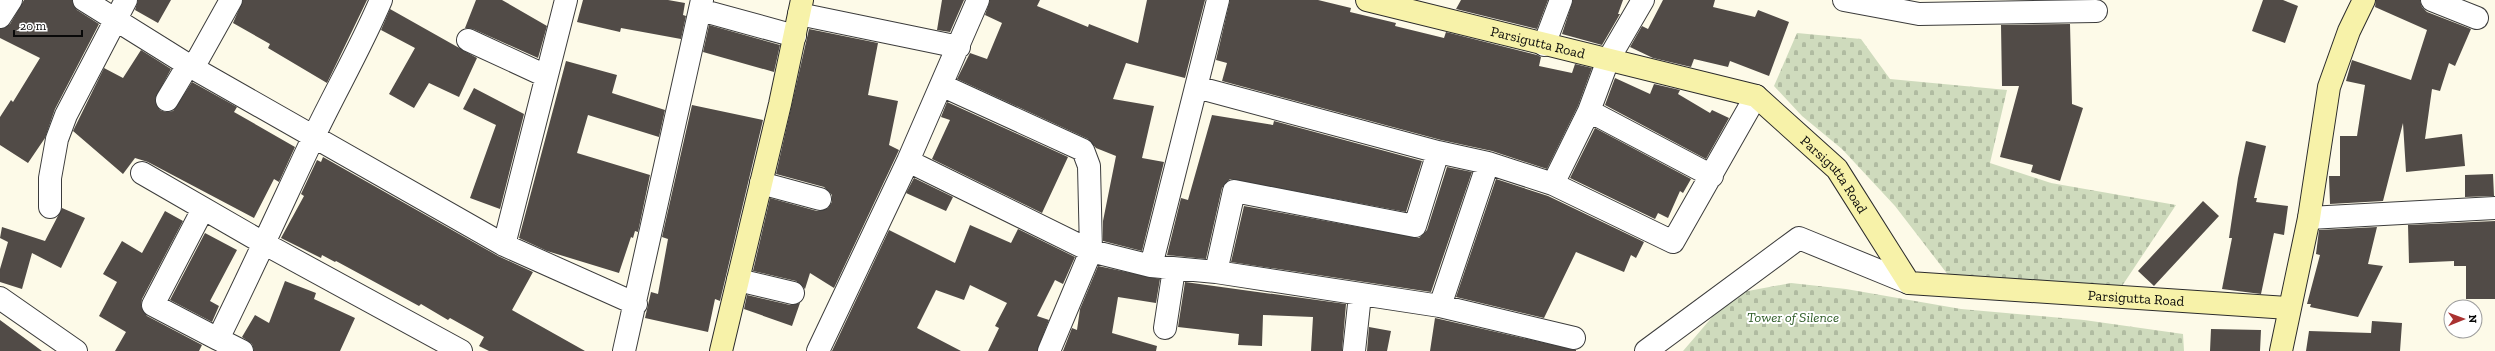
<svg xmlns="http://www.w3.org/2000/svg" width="2495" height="351" font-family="'Zilla Slab',serif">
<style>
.cemetery{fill:url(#cemetery-stones)}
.building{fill:#514b47}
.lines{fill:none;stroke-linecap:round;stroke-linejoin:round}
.street-casing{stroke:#3c3c3c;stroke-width:24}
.secondary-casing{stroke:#2b2b2b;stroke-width:24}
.street{stroke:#fff;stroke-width:22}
.secondary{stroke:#f7f2a9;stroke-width:22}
.labels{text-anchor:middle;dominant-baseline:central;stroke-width:4;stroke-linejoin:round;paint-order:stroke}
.street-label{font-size:14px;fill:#090909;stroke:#fff}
.park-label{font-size:14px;font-style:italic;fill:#2a5922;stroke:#fff}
</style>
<defs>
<pattern id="cemetery-stones" width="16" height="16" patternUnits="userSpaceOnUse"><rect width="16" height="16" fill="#cfdbbd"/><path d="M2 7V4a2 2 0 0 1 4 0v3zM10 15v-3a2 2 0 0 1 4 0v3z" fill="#b0bba1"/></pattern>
</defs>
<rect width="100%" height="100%" fill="#fdfae8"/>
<!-- cemetery -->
<path class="cemetery" d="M1797 33 1861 39 1890 79 2007 90 1990 163 2051 183 2176 205 2122 286 1952 280 1895 206 1842 149 1802 116 1774 86Z
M1791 283 1846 289 1961 309 2084 320 2183 334 2184 351H1683L1732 294Z"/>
<!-- building -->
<path class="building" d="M24 0H72L77 10 99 24 55 109 45 138 28 163 0 145V117L11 100 13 102 40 58 0 38V29L10 24Z
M138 0H171L158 23 135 10Z
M243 0H367L327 83 268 48 270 44 233 23Z
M476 0H502L547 26 538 58 473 29 465 28Z
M583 0H668L685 3 683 15 686 16 681 39 621 28 620 32 577 22Z
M942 0H964L950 32 937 30Z
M990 0H1040L1037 6 1088 27 1089 24 1138 43 1147 0H1205L1185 78 1126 63 1113 99 1154 106 1142 158 1164 162 1142 251 1103 241V221L1116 156 1096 148 1088 139 957 79 970 53 987 59 1002 23 985 15Z
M1230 0H1318L1351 8 1350 12 1396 23 1395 26 1444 38 1446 32 1537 55 1541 57 1539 66 1572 73 1575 64 1592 68 1578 106 1547 169 1492 151 1441 140 1222 81 1227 63 1216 60Z
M1461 0H1548L1537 29 1456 9Z
M1573 0H1623L1618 14H1620L1602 45 1562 34Z
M1663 0H1715L1713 7 1755 17 1758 10 1789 22 1769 76 1730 61 1728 67 1694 59 1691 67 1653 58 1630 47 1642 26 1648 29Z
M2263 0H2283L2298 6 2285 43 2252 31Z
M2376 0H2420L2422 7 2427 12 2471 29 2455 66 2449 63 2440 91 2432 89 2425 139 2462 134 2465 166 2406 172 2403 123 2383 201 2330 204 2329 176H2340V136H2357L2365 85 2346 81 2352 60 2411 80 2427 30 2375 7Z
M390 9 477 58 459 97 429 83 414 108 389 94 415 48 381 30Z
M2070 24 2072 104 2083 108 2060 181 2031 172 2033 165 2000 157 2019 86H2002L2001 25Z
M709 25 780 45 774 72 703 52Z
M809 29 878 43 868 95 898 101 889 145 899 150 834 288 810 273 805 289 796 281 753 271 770 198 817 211 828 208 832 202V195L824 187 776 174Z
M141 50 171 69 155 99 160 110 166 112 173 111 192 82 237 107 234 112 295 147 279 182 274 179 254 218 148 162 135 158 123 174 73 131 104 68 123 78Z
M566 61 617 75 612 93 665 110 659 137 588 115 577 153 650 175 638 232 635 231 633 238 631 237 619 273 547 251 519 238Z
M1615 78 1650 94 1654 84 1680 90 1678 94 1710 113 1712 110 1729 118 1706 159 1605 105Z
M474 88 524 114 500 209 470 198 496 125 463 109Z
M947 102 1068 157 1042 213 932 159 950 120 941 117Z
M692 105 763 120 720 301 715 299 708 332 645 318 651 292 658 294 668 239 662 237Z
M1212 115 1273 125 1274 121 1422 161 1406 212 1230 179 1222 188 1206 259 1167 255 1181 198 1188 200Z
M1595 128 1691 179 1683 193 1680 191 1668 218 1658 213 1655 219 1570 178Z
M2246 141 2266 146 2254 198H2257L2256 202 2288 206 2284 235 2274 233 2261 294 2222 289 2232 238H2229L2238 178Z
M323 157 498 256 533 272 512 310 585 351H489L479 346 484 337 450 318 448 320 421 304 419 306 336 261 335 262 322 255 321 258 281 238 304 196 301 194 317 160 321 162Z
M1447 167 1472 172 1431 292 1231 262 1244 206 1419 238 1427 230Z
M2493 174 2494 196 2465 197V175Z
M914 178 953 197 946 211 906 193Z
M1496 179 1548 196 1644 242 1636 258 1631 255 1624 272 1576 252 1544 318 1456 297Z
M2203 201 2219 216 2154 286 2138 271Z
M62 208 85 218 61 268 32 253 22 289 0 282V269L8 242 0 238 2 227 45 241Z
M165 211 183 221 142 299 141 306 147 316 202 345 199 351H115L126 332 99 316 117 282 103 274 122 241 142 253Z
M2495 221V299H2466V266H2454V261L2409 263 2408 225Z
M970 225 1011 243 1018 229 1075 257 1063 284 1055 280 1037 316 1049 320 1037 351H988L999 328 995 326 1007 303 970 285 964 300 936 290 917 328 961 351H832L889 230 955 263Z
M2377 227 2368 264 2383 266 2358 317 2310 307 2311 304H2307L2320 255 2316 254 2319 230Z
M205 233 237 250 210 301 219 306 212 322 170 300Z
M1098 266 1160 279 1156 303 1118 297 1112 333 1157 346 1156 351H1063L1072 328 1077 330 1080 309Z
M285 281 316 293 314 299 355 318 340 351H254L252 344 242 337 255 315 269 323Z
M1185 282 1346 304 1342 351H1311L1313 317 1263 315 1262 346 1238 345 1239 334 1178 327Z
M747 295 790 305 800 303 792 326 744 309Z
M1435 318 1576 350V351H1430Z
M0 320 42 351H0Z
M2372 321 2402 323 2400 351H2306L2309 331 2371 333Z
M1369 327 1391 331 1387 351H1367Z
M2211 329 2261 330 2260 351H2210Z"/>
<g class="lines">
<defs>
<path id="street" d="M84 0 193 68 504 245 636 304
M1844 0 1919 14 2096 11
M2432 0 2477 18
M700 10 795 36
M799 14 959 47
M0 17 11 0
M468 40 546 76
M1544 45 1561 0
M193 68 231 0
M941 85 1083 150 1089 166 1091 251 1049 351
M1196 87 1438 152 1488 163 1553 184 1673 242 1756 96
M167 100 188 65
M1589 111 1712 176
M908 161 1091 251 1151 266 1216 272 1440 306 1574 338
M142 173 265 244 461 351
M761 183 820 199
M1553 184 1589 111 1608 60 1643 0
M50 207V178L57 139 66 115 126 0
M203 209 153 305 218 339C251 272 282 204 314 136 336 90 361 47 381 0
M2309 218 2495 208
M504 245 566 0
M1151 266 1218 0
M1216 272 1234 191 1415 226 1438 152
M738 280 793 293
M0 298 76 351
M1440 306 1488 163
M1165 328 1174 269
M218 339 242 351
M624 351 702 0
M818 351 908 161 978 0
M1354 351 1360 295
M1646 351 1799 238 1909 283"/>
<g id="secondary">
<path id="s1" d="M1367 0 1756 96 1837 169 1909 283 2289 308"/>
<path d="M721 351 780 104 802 0"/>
<path d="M2281 351 2309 218 2329 87 2349 31 2364 0"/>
</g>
</defs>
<!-- street casing -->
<use href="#street" class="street-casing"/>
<!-- secondary casing -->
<use href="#secondary" class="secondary-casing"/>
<!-- street -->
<use href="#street" class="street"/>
<!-- secondary -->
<use href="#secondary" class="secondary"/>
</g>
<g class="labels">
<!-- street labels -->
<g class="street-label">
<text stroke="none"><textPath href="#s1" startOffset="176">Parsigutta Road</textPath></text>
<text stroke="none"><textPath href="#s1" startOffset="512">Parsigutta Road</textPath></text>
<text stroke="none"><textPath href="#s1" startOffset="872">Parsigutta Road</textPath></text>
</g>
<!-- park labels -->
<g class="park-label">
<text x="1793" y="317">Tower of Silence</text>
</g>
</g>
<!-- north arrow -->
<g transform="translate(2463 319) rotate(89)"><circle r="19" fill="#ffffff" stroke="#9d9d9d"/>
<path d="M0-3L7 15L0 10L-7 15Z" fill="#aa3231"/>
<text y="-6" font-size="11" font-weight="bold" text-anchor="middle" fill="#090909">N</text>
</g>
<!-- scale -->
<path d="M14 30v6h68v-6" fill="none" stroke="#090909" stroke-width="2"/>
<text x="20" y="30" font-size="12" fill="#090909" stroke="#ffffff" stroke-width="3" paint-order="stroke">20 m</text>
</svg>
